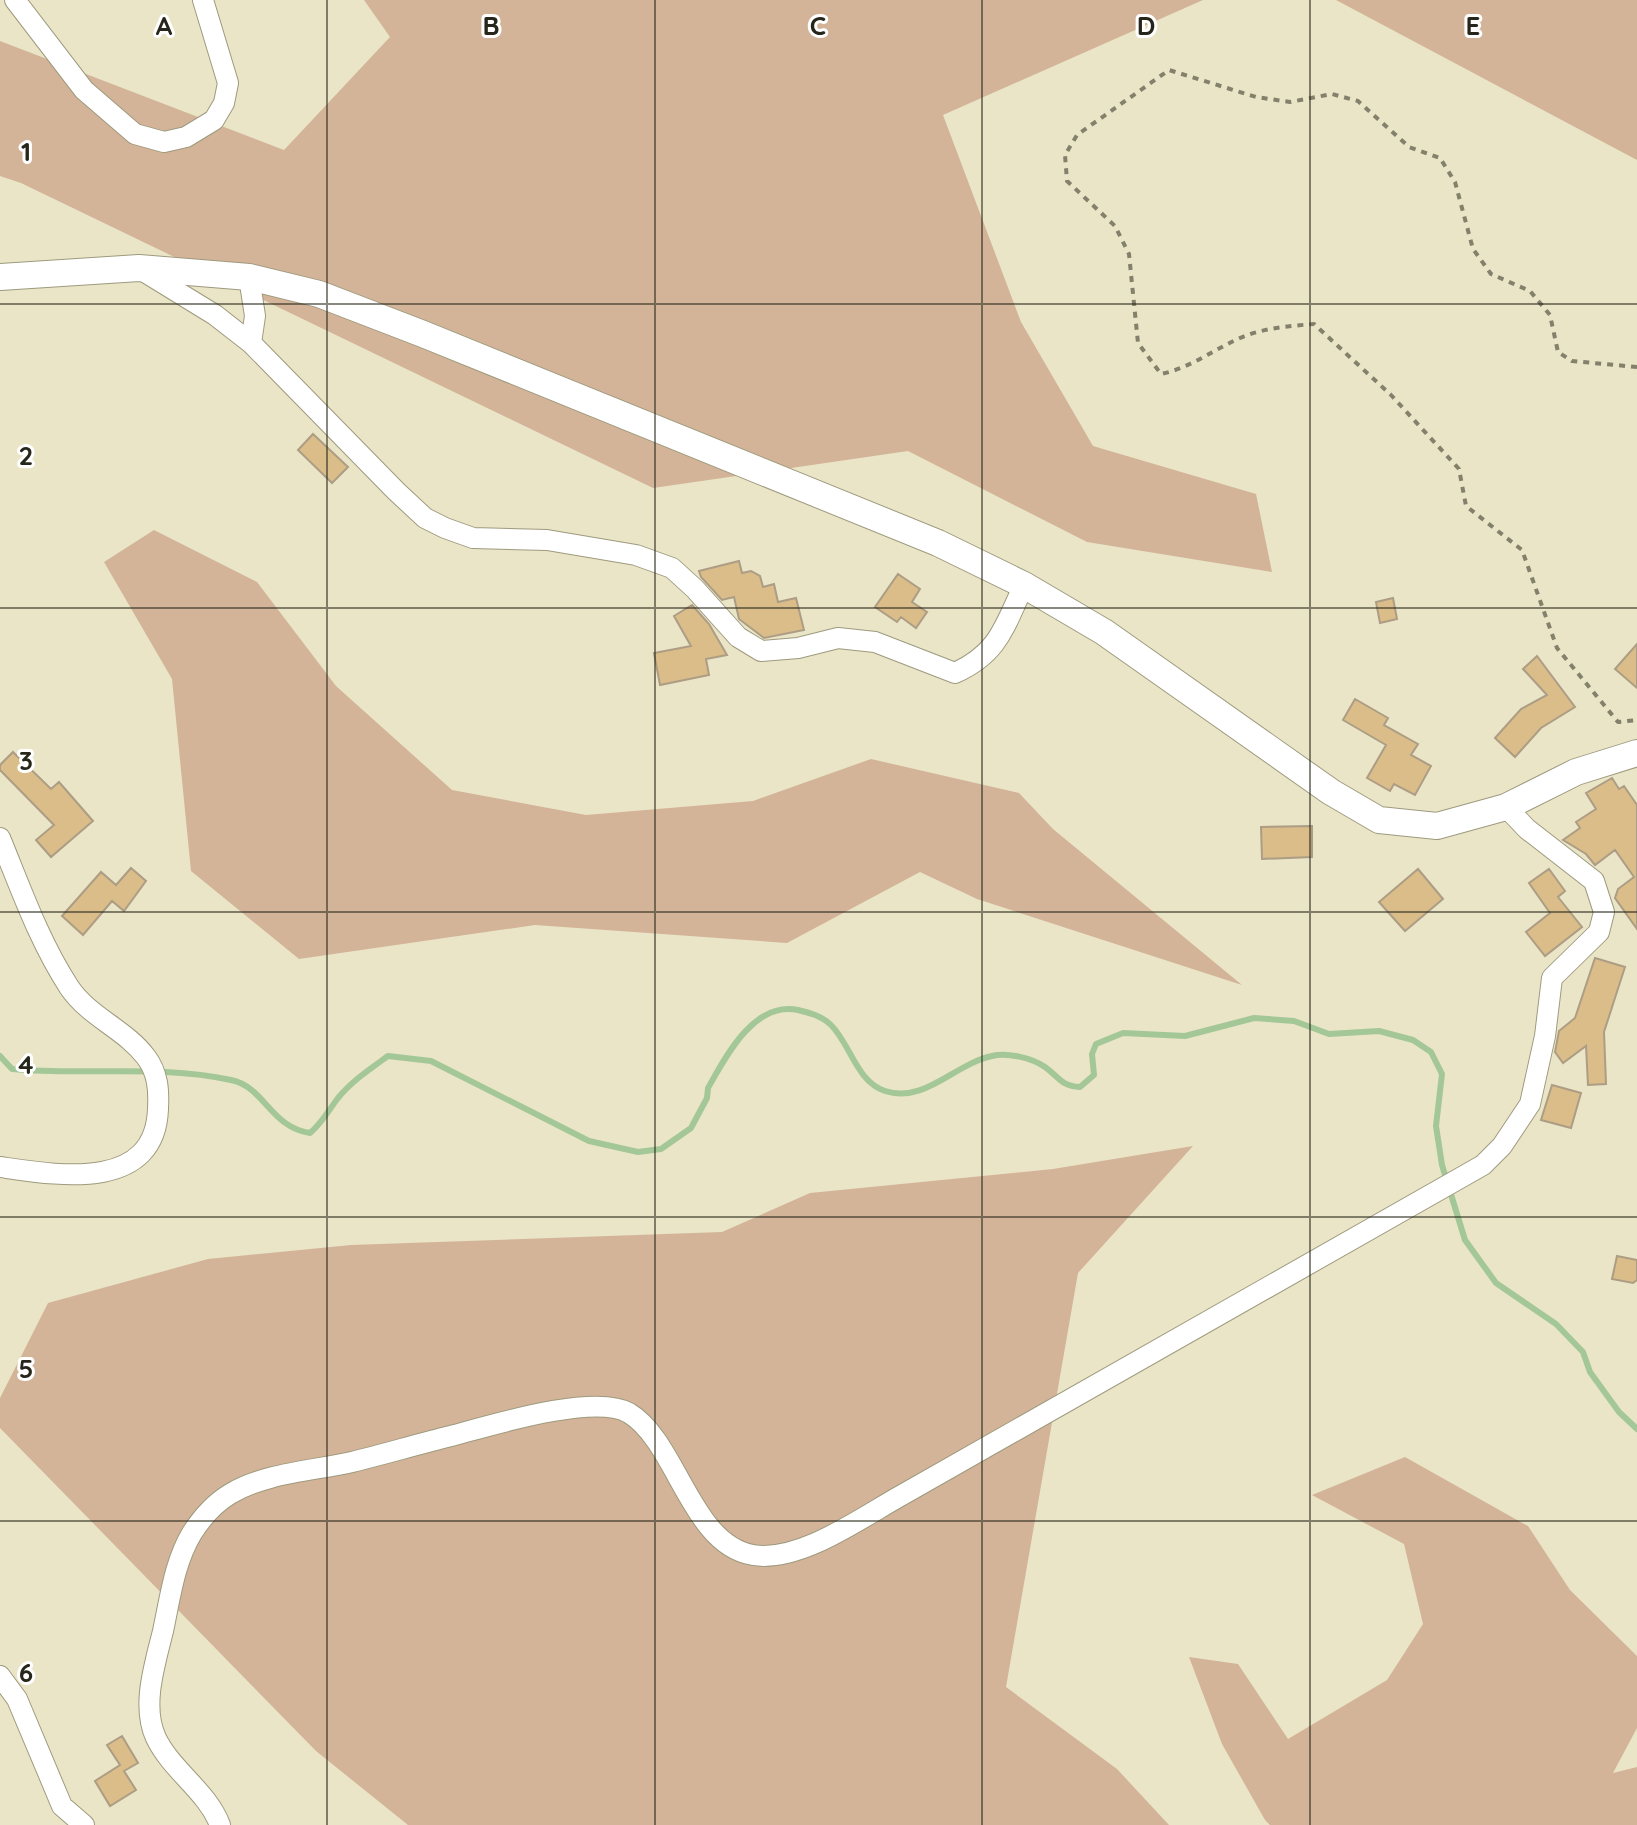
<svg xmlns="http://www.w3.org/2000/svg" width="1637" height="1825" font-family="Quicksand,sans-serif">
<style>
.green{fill:#d3b499}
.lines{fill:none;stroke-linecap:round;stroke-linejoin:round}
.stream{stroke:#a4c798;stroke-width:6}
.building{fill:#dabd89;stroke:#ac9d84;stroke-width:2}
.minor-casing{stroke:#9e9a7e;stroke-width:22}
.tertiary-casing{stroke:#9e9a7e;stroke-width:28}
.path{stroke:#83806b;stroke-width:4;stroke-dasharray:6 6;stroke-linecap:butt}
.minor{stroke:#fff;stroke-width:20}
.tertiary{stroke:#fff;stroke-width:26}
.grid{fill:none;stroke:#27261a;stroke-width:2;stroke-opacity:0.55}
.grid-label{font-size:26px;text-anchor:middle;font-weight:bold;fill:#27261a;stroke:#fff;stroke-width:6;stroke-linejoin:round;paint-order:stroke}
</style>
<rect width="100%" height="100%" fill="#eae5c7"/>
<!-- green -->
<path class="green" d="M364 0H1203L943 115 1021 322 1093 446 1256 494 1272 572 1087 542 908 451 653 488 21 183 0 176V41L284 150 390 37Z
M1336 0H1637V160Z
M154 530 257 582 336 686 452 790 586 815 753 801 871 759 1019 793 1053 829 1242 985 977 899 920 872 787 943 535 925 299 959 191 871 172 679 104 562Z
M1193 1146 1078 1273 1006 1687 1117 1769 1169 1825H408L316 1751 0 1428V1398L48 1303 208 1259 351 1245 722 1232 810 1193 1053 1169Z
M1405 1457 1528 1526 1570 1590 1637 1656V1728L1613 1773 1637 1767V1825H1270L1265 1820 1222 1744 1189 1657 1238 1664 1288 1739 1387 1680 1423 1624 1404 1544 1312 1495Z"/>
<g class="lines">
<!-- stream -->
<path class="stream" d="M0 1056 12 1069C85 1076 159 1064 231 1080 265 1087 270 1127 310 1133 323 1122 328 1111 338 1098 352 1081 370 1069 388 1056L431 1061 589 1141 638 1152 661 1149 691 1128 707 1098 708 1088C726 1056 754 1001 798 1010 810 1013 822 1016 831 1025 851 1045 856 1081 885 1091 925 1104 954 1064 992 1056 1007 1052 1032 1058 1045 1067 1059 1077 1061 1086 1080 1087L1094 1075 1092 1054 1096 1044 1123 1033 1185 1036 1254 1018 1294 1021 1329 1034 1379 1031 1413 1040 1431 1052 1442 1074 1436 1126 1442 1165 1465 1240 1496 1283 1556 1324 1583 1352 1590 1372 1619 1412 1637 1429"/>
</g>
<!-- building -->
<path class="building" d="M313 434 348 467 332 483 298 450Z
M739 561 742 573 751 571 760 576 763 587 774 584 778 602 796 598 804 630 764 638 739 619 734 597 722 600 701 577 699 571Z
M898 574 920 589 912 602 927 612 916 628 901 617 897 622 875 607Z
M1393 598 1397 619 1380 623 1376 602Z
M692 605 709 624 727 655 706 659 709 675 660 685 654 653 691 646 674 616Z
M1637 644V688L1615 669Z
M1537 656 1575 707 1541 728 1515 757 1495 738 1521 709 1547 695 1523 669Z
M1355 699 1388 718 1384 725 1418 744 1411 755 1431 766 1415 795 1394 784 1390 791 1367 778 1386 745 1343 720Z
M13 752 51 789 59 782 93 821 51 857 36 840 54 825 0 770V765Z
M1612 778 1619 789 1624 786 1637 805V929L1615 898 1618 889 1634 877 1615 850 1595 865 1586 854 1563 840 1580 828 1576 822 1596 809 1586 793Z
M1312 826V857L1262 859 1261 827Z
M131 868 146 881 124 911 112 901 83 935 62 916 101 872 116 885Z
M1418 869 1443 899 1405 931 1379 902Z
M1549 869 1565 891 1558 897 1582 927 1545 956 1526 932 1550 913 1529 883Z
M1595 958 1625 967 1604 1032 1606 1084 1588 1085 1586 1046 1563 1063 1555 1052 1559 1031 1575 1018Z
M1552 1085 1581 1093 1571 1128 1541 1120Z
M1617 1256 1637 1260V1280L1633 1283 1612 1279Z
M122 1736 138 1763 124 1771 136 1790 110 1806 95 1781 120 1765 107 1745Z"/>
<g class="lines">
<defs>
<path id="minor" d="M15 0 84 90 135 134 164 142 186 137 214 120 224 103 228 83 203 0
M140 269 215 315 251 343 396 491 425 518 445 528 473 538 547 540 636 555 672 568 695 589 738 637 761 651 798 648 838 638 875 642 955 673C999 653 1004 627 1024 585
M249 277 255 316 251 343
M0 838C21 889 39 941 69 987 89 1017 125 1029 146 1057 158 1073 159 1090 158 1109 155 1193 56 1175 0 1167
M0 1676 17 1699 62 1806 84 1825
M220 1825C207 1791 172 1771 156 1738 141 1706 155 1664 163 1631 170 1599 174 1563 192 1533 201 1519 215 1503 230 1494 265 1473 312 1471 352 1462 385 1454 418 1444 451 1436 489 1426 594 1393 629 1413 677 1442 691 1545 753 1555 800 1563 862 1517 902 1495L1483 1165 1502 1146 1530 1104 1545 1036 1552 978 1599 932 1604 912 1594 881 1527 829 1506 807"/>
<path id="tertiary" d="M0 277 139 268 249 277 319 294 423 334 938 543 1024 585 1104 632 1331 792 1379 820 1437 826 1506 807 1576 772 1637 753"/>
</defs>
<!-- minor casing -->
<use href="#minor" class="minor-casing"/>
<!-- tertiary casing -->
<use href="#tertiary" class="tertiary-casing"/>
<!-- path -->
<path class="path" d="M1637 367 1572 361 1558 352 1550 315 1530 291 1491 274 1473 249 1455 182 1440 158 1409 147 1358 101 1332 94 1290 102 1256 97 1169 70 1077 135 1065 155 1067 181 1115 226 1129 254 1138 343 1161 374C1190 368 1213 350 1240 338 1263 328 1289 326 1314 324L1391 395 1459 469 1466 506 1522 550 1557 648 1618 722 1637 720"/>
<!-- minor -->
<use href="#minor" class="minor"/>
<!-- tertiary -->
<use href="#tertiary" class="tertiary"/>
</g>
<!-- grid -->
<path class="grid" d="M327 0V1825M655 0V1825M982 0V1825M1310 0V1825M0 304H1637M0 608H1637M0 912H1637M0 1217H1637M0 1521H1637"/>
<g class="grid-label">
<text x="164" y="35">A</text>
<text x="491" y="35">B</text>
<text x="818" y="35">C</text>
<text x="1146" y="35">D</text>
<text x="1473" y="35">E</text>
<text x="26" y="161">1</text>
<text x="26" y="465">2</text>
<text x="26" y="770">3</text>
<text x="26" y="1074">4</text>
<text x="26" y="1378">5</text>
<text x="26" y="1682">6</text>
</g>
</svg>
